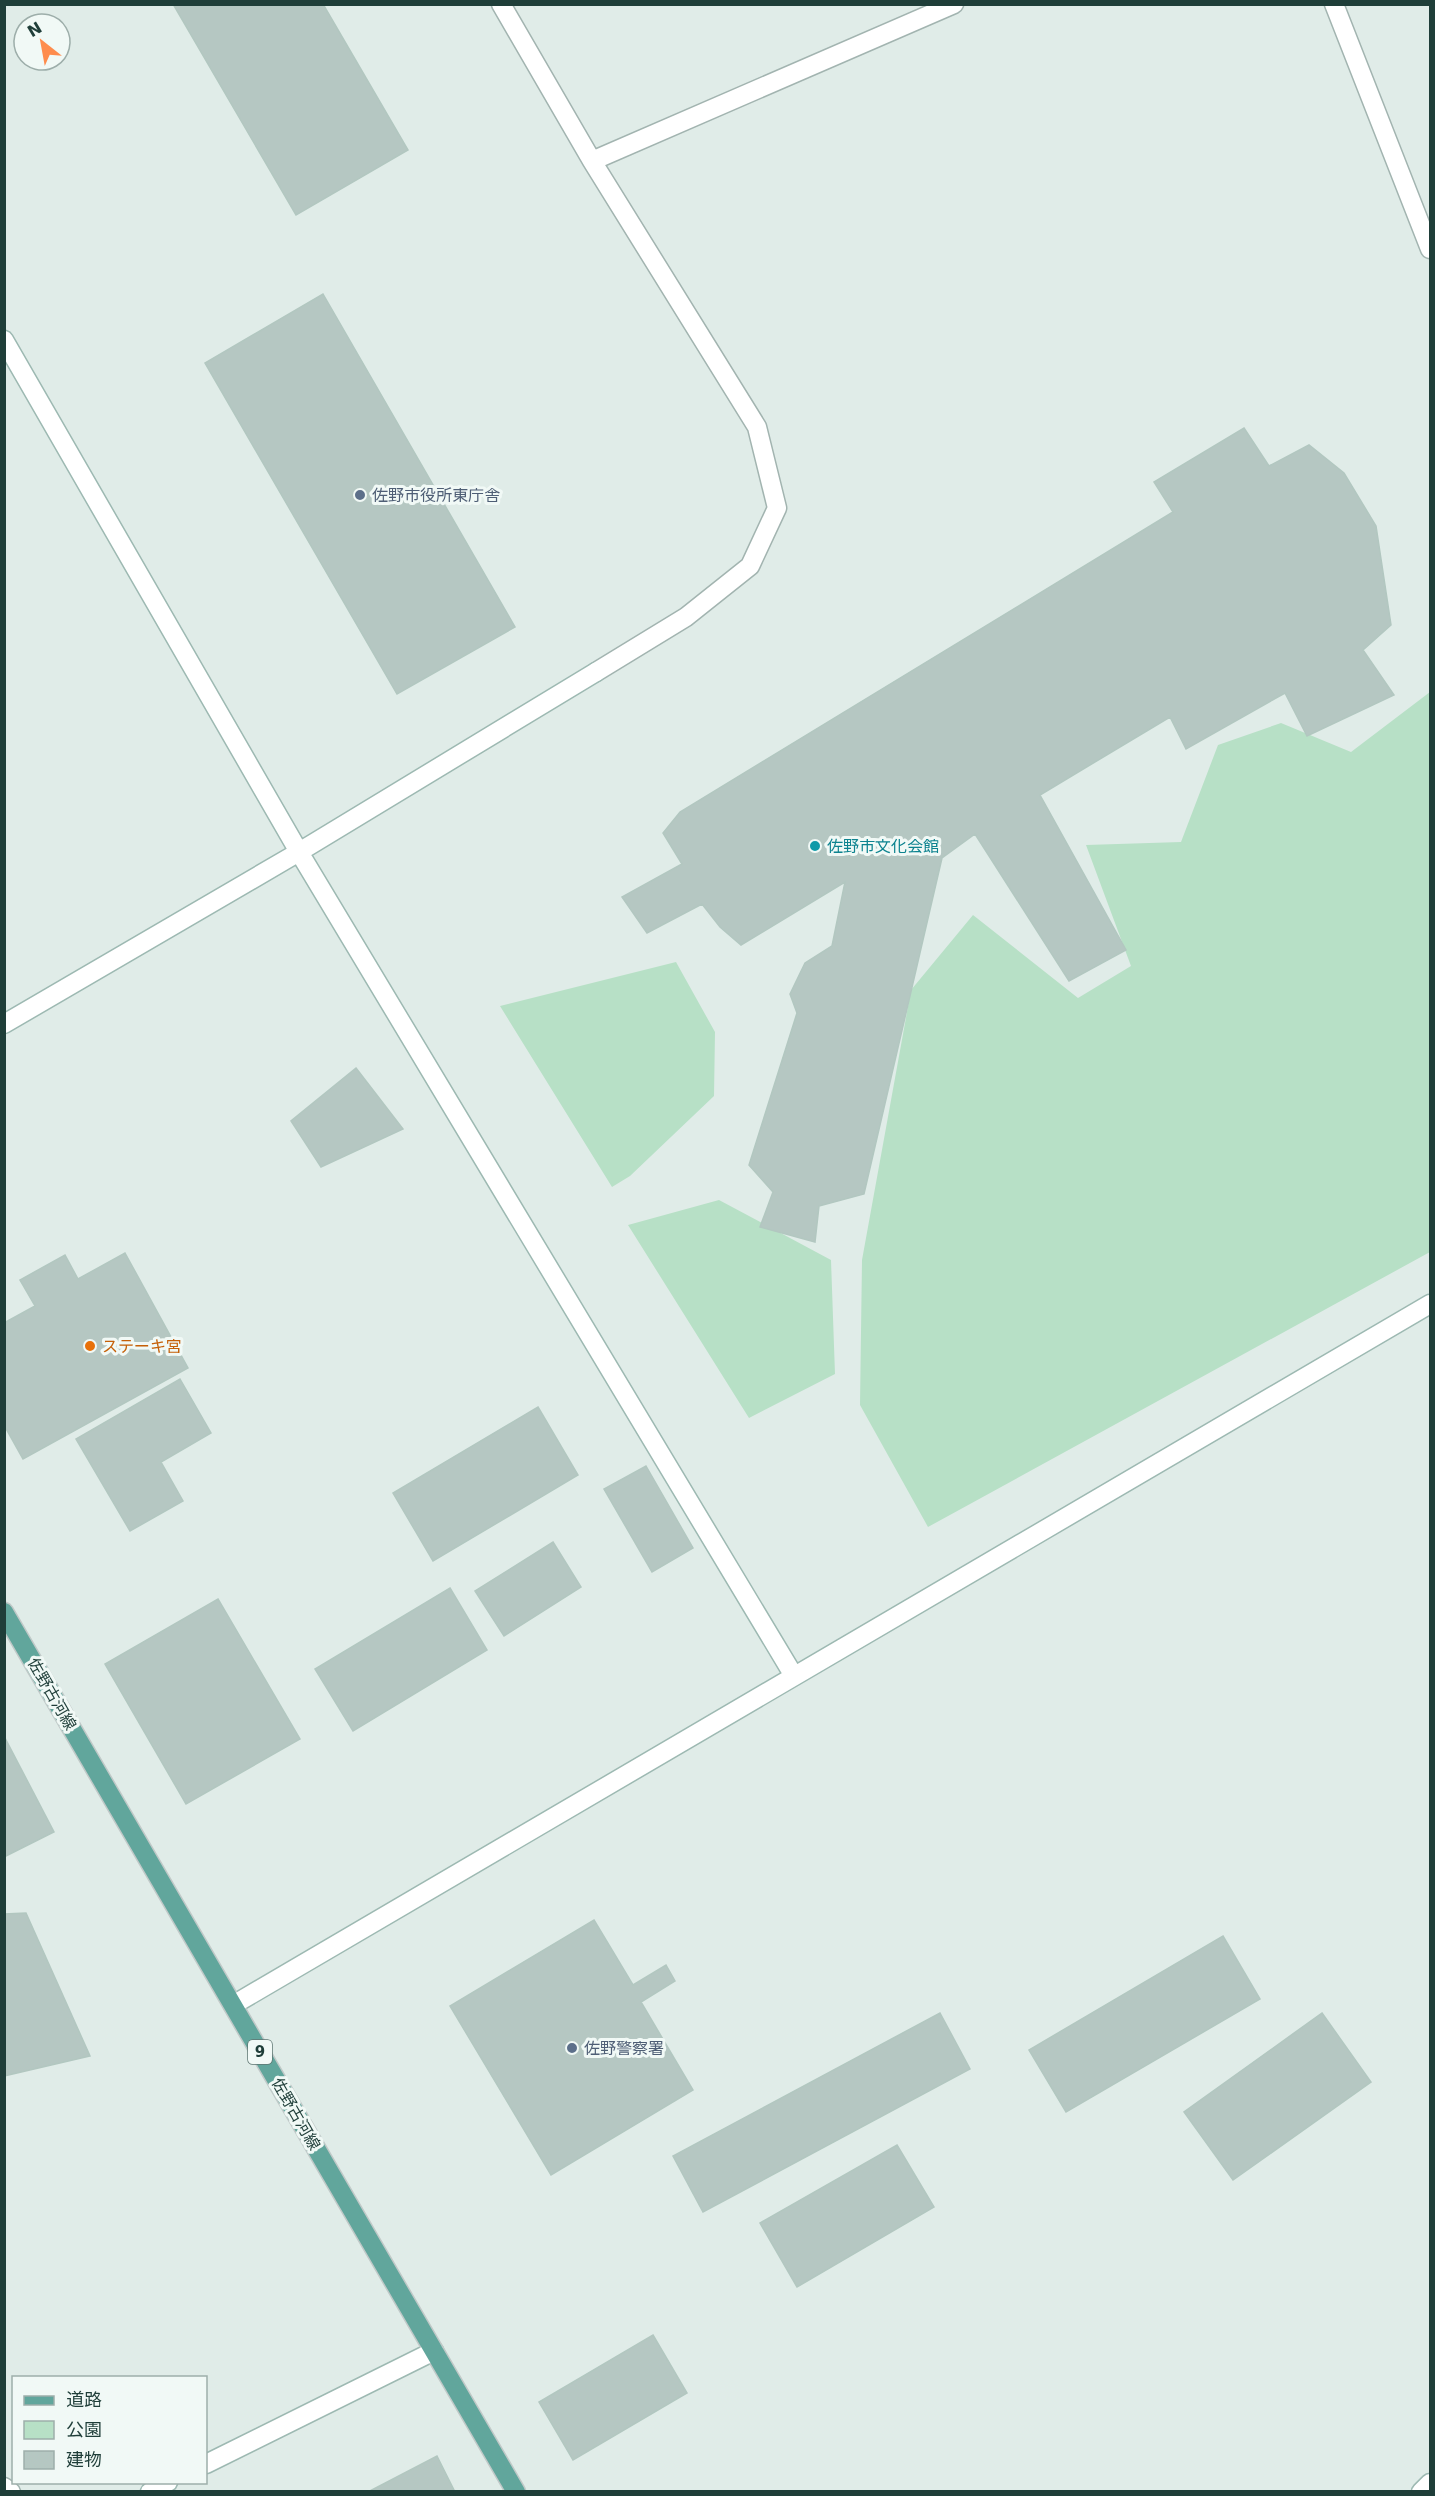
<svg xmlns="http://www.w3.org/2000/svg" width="1435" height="2496" font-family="'DejaVu Sans','Noto Sans JP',sans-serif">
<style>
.green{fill:#b7e0c6}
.building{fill:#b5c7c2;stroke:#b2c7c0;stroke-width:1.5}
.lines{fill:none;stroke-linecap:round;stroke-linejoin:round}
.street-casing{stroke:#a2b4b0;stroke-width:21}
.secondary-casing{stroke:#9db9b2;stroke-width:21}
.primary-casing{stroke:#c0c9c8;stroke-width:21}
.street{stroke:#fff;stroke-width:18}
.secondary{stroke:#fff;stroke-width:18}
.primary{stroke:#61a69c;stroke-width:18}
.service-dot{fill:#5c6f8a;stroke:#f1f9f6;stroke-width:2}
.culture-dot{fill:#0f9aa8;stroke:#f1f9f6;stroke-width:2}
.food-dot{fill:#e8710a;stroke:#f1f9f6;stroke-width:2}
.labels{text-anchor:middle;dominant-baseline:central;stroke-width:6;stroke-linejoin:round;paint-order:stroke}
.shield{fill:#f1f9f6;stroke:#5e7672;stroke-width:1.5}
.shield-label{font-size:15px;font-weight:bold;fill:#1f3e39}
.service-label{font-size:16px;fill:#4e5e75;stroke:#f1f9f6;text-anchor:start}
.culture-label{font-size:16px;fill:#0d838f;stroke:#f1f9f6;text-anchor:start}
.food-label{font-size:16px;fill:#c56008;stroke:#f1f9f6;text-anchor:start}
.street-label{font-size:16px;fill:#1f3e39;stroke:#f1f9f6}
</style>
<rect width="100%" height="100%" fill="#e0ece8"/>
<!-- green -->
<path class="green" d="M1430 692V1252L928 1527 860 1405 862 1260 911 990 973 915 1078 998 1131 966 1086 845 1181 842 1218 745 1281 723 1351 752Z
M676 962 715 1032 714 1096 630 1176 612 1187 500 1006Z
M719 1200 831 1260 835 1374 749 1418 628 1225Z"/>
<!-- building -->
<path class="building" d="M173 4H323L408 150 296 215Z
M323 294 515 627 397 694 205 363Z
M1244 428 1269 466 1309 445 1344 473 1376 526 1391 625 1363 650 1394 695 1307 736 1285 693 1186 749 1170 717 1040 795 1126 950 1069 981 975 834 942 858 864 1194 819 1206 815 1242 760 1227 773 1192 749 1165 797 1013 790 994 805 963 832 946 845 882 741 945 720 927 702 904 647 933 622 897 682 864 663 833 680 812 1173 512 1154 482Z
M356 1068 403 1129 321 1167 291 1121Z
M125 1253 188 1368 23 1459 4 1425V1323L35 1306 20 1280 65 1255 78 1279Z
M180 1379 211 1433 161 1462 183 1501 130 1531 76 1439Z
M538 1407 578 1475 433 1561 393 1493Z
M646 1466 693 1548 652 1572 604 1489Z
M553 1542 581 1587 504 1636 475 1591Z
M450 1588 487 1650 353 1731 315 1669Z
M218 1599 300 1739 186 1804 105 1664Z
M4 1736 54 1832 4 1857Z
M26 1913 90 2056 4 2076V1914Z
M594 1920 633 1985 666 1965 675 1981 641 2002 693 2090 551 2175 450 2006Z
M1223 1936 1260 1999 1066 2112 1029 2050Z
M940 2013 970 2069 703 2212 673 2156Z
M1322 2013 1371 2082 1233 2180 1184 2112Z
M897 2145 934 2207 797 2287 760 2223Z
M653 2335 687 2393 573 2460 539 2402Z
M437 2456 455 2492H368Z"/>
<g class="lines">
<defs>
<path id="street" d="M501 4 592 161 757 427 777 508 750 566 686 617 596 672
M1334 4 1430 249
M592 161 954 4
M4 2487 11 2492"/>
<path id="secondary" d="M4 340 299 852 794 1676
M4 1024 299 852 596 672
M233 2005 1430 1304
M206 2464 434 2351
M150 2492 168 2482
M1421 2492 1430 2483"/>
<path id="primary" d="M4 1612 516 2492"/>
</defs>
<!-- street casing -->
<use href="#street" class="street-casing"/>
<!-- secondary casing -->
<use href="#secondary" class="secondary-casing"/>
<!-- primary casing -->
<use href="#primary" class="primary-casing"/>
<!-- street -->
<use href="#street" class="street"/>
<!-- secondary -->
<use href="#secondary" class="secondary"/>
<!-- primary -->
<use href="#primary" class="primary"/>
</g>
<!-- markers -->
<g class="service-dot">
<circle cx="360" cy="495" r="6"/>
<circle cx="572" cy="2048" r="6"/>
</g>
<circle class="culture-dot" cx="815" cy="846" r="6"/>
<circle class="food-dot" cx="90" cy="1346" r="6"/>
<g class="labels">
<!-- shield labels -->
<rect class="shield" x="248" y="2040" width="24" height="24" rx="4.5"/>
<g class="shield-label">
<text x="260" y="2052">9</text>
</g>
<!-- service labels -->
<g class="service-label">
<text x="372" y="495">佐野市役所東庁舎</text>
<text x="584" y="2048">佐野警察署</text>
</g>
<!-- culture labels -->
<g class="culture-label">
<text x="827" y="846">佐野市文化会館</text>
</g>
<!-- food labels -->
<g class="food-label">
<text x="102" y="1346">ステーキ宮</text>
</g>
<!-- street labels -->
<g class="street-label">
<text transform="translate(52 1694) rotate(60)">佐野古河線</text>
<text transform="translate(296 2114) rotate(60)">佐野古河線</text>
</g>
</g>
<!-- border -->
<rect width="1435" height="2496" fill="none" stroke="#1f3e39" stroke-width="12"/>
<!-- legend -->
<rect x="12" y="2376" width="195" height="108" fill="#f1f9f6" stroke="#9daeaa" stroke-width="1.5"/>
<rect x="24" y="2396" width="30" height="9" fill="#61a69c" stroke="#9daeaa" stroke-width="1.5"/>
<text x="66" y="2406" font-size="18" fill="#1f3e39">道路</text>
<rect x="24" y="2421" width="30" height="18" fill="#b7e0c6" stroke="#9daeaa" stroke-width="1.5"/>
<text x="66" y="2436" font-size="18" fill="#1f3e39">公園</text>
<rect x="24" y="2451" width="30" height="18" fill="#b5c7c2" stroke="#9daeaa" stroke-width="1.5"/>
<text x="66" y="2466" font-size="18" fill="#1f3e39">建物</text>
<!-- north arrow -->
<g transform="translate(42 42) rotate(329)"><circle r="28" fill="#f1f9f6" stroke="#9daeaa" stroke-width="1.5"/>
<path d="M0-4.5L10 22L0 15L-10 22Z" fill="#fe8c4d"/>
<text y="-9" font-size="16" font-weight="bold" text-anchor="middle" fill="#1f3e39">N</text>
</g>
</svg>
